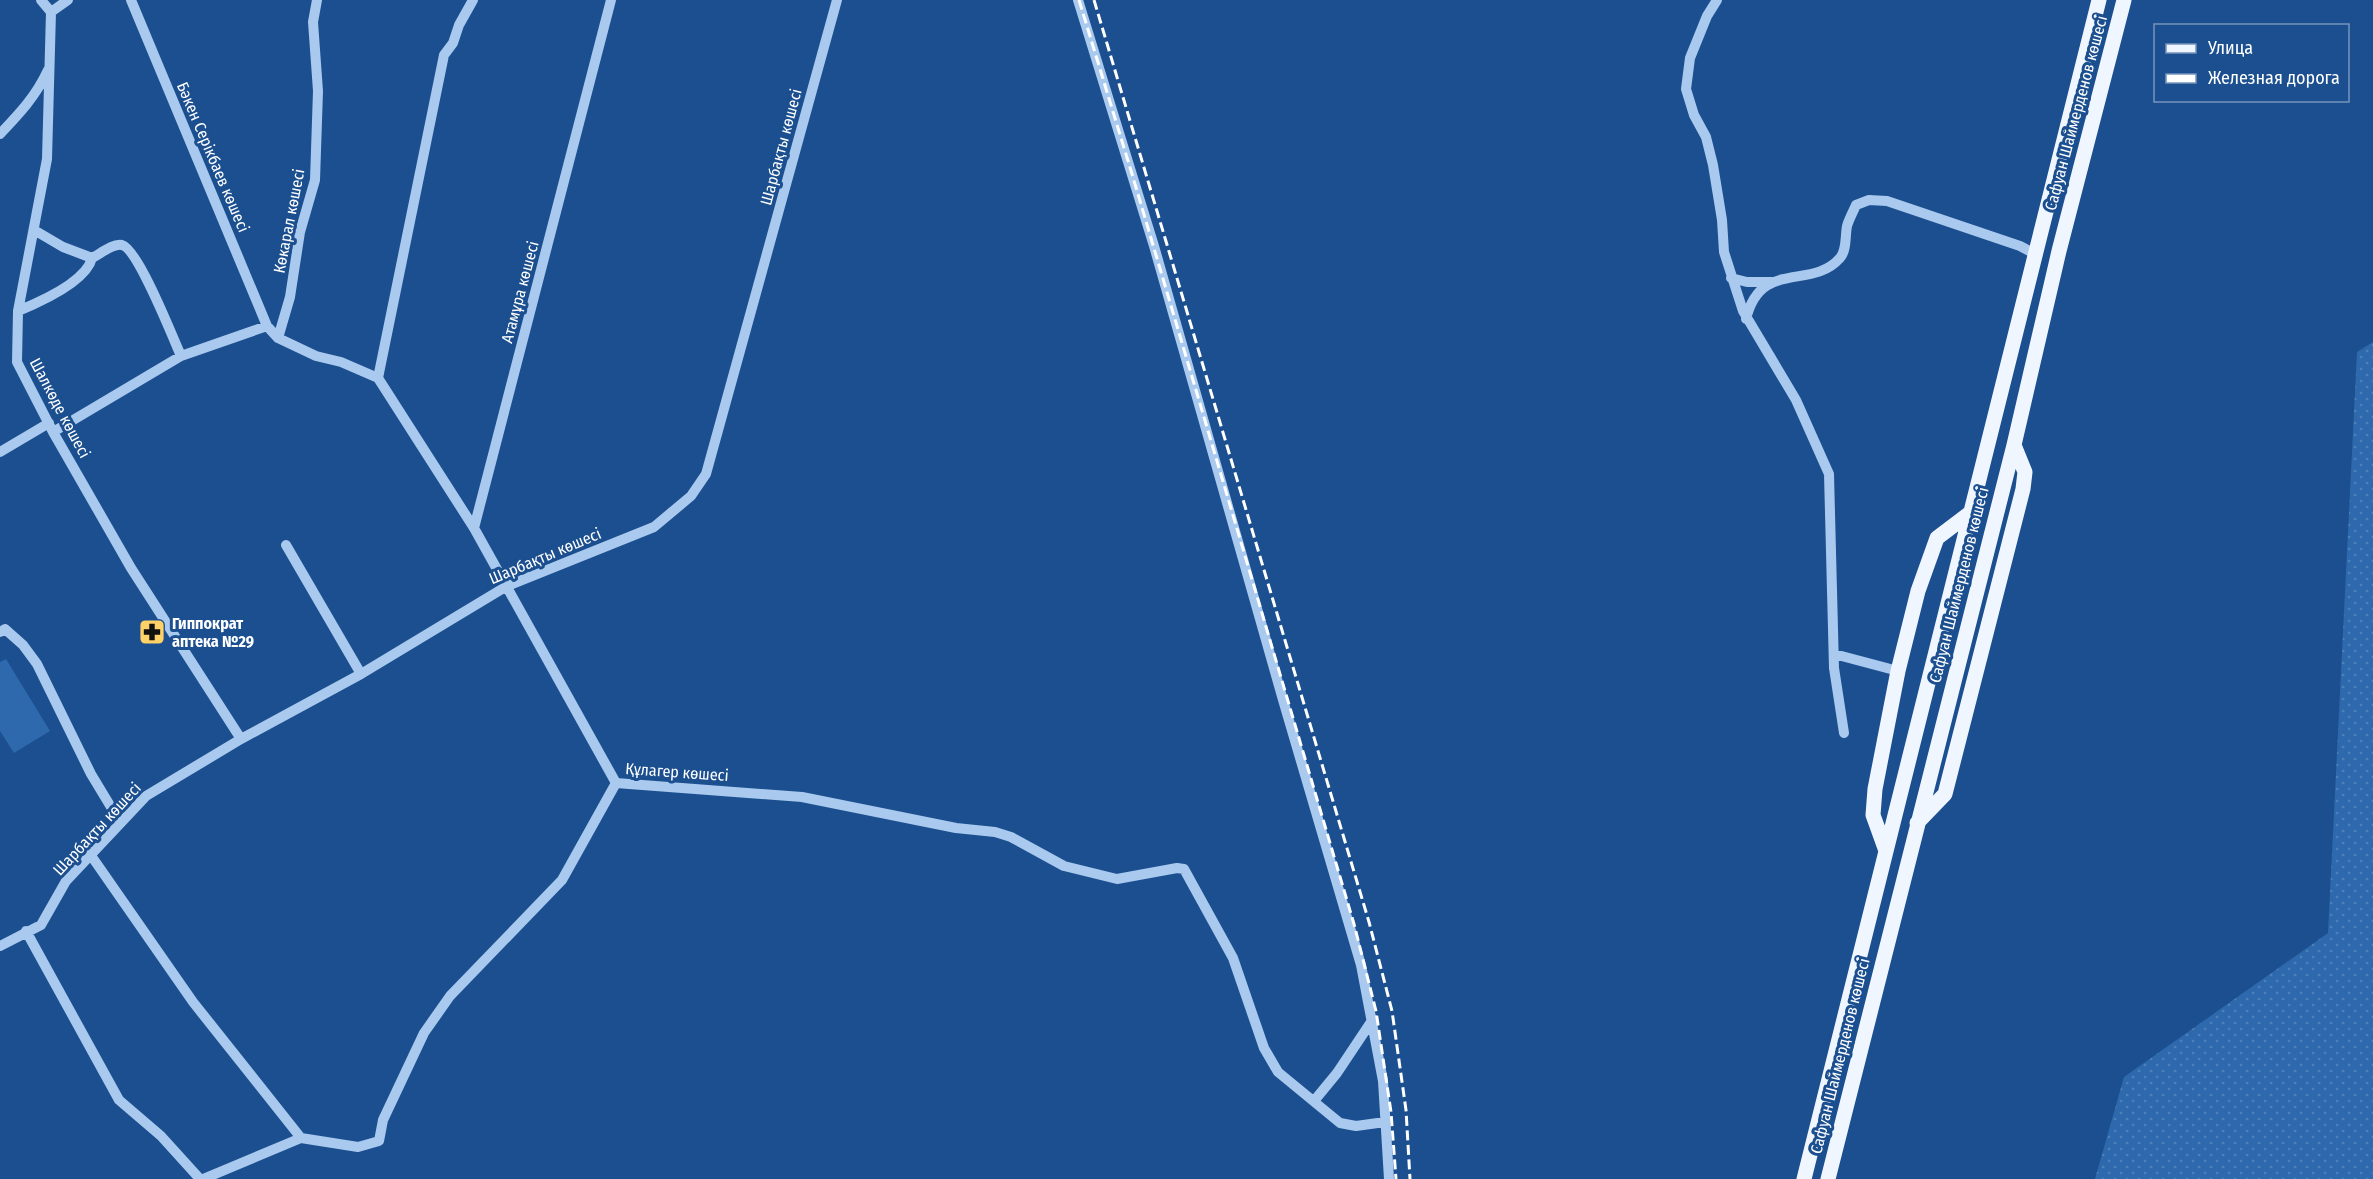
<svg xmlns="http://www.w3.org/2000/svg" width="2373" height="1179" font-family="'Fira Sans Condensed',sans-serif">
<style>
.grass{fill:url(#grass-dots)}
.garden{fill:#2e69ad}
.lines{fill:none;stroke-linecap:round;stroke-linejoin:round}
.minor{stroke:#a9c9ee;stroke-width:10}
.major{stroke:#f0f6ff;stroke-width:15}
.rail{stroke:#fff;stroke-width:3;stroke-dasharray:10 4.5;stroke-linecap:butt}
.labels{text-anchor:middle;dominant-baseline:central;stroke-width:6;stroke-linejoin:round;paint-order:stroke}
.street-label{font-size:16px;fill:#fff;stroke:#1b4f8f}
.poi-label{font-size:16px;font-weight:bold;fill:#fff;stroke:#1b4f8f;text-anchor:start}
</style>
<defs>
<pattern id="grass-dots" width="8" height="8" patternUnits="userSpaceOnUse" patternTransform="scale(1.5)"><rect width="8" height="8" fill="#2e69ad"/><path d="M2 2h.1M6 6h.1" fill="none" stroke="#4d80b9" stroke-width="1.8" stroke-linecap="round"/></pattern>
</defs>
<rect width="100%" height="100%" fill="#1b4f8f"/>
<!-- grass -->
<path class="grass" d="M2373 342V1179H2095L2124 1077 2328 933 2357 352Z"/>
<!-- garden -->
<path class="garden" d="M6 659 50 731 14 753 0 731V662Z"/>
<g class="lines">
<!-- minor -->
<path class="minor" d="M41 0 51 12
M131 0 267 326
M473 0 459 25 453 43 444 55 378 378 474 528
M611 0 474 528 616 783 802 797 956 828 995 832 1011 837 1064 866 1117 879 1177 868 1184 869 1233 958 1264 1048 1278 1072 1340 1123 1356 1126 1385 1122
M1078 0 1154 246 1283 700 1361 965 1383 1081 1389 1179
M1717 0 1707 16 1690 58 1686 89 1694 115 1706 137 1713 165 1722 220 1724 252 1743 311 1796 400 1829 474 1834 668 1844 733
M51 12 47 159 18 311 17 362 53 432 131 568 241 739
M51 12 68 0
M0 134C20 113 36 96 48 70
M34 230 63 247 92 258C100 254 113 243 122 245 138 249 173 338 181 356
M1731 278 1747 282H1772
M18 311C40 302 86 282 92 258
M1746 319C1761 258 1811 291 1840 258 1847 250 1845 236 1847 226 1849 219 1853 212 1856 205L1869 200 1887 201 2020 246 2035 254
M278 338 316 356 341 362 378 378
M53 432 181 356 267 326 278 338 290 297 300 232 315 180 318 91 313 22 317 0
M0 452 49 423
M286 545 361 674
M0 632 5 629 23 645 37 664 91 774 120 822
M1834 654 1898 671
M90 854 193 1002 301 1138 203 1179
M26 931 119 1100 161 1136 200 1179
M0 946 41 925 66 881 146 796 241 739 361 674 507 586 654 527 691 496 706 474 837 0
M1314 1101 1337 1073 1373 1019
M301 1138 358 1147 379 1141 383 1120 424 1033 450 996 562 880 616 783"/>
<!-- major -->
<path class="major" d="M1917 823 1945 794 2023 489 2025 472 2014 445
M1886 851 1873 815 1875 789 1898 671 1918 591 1937 538 1970 513
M1804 1179 2099 0
M1828 1179 2014 445 2059 251 2124 0"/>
<!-- rail -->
<path class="rail" d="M1079 0 1132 174 1354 924 1376 1011 1391 1112 1396 1179
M1094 0 1369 922 1392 1011 1406 1110 1410 1179"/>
</g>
<!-- icons -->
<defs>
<symbol id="pharmacy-square" viewBox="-11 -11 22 22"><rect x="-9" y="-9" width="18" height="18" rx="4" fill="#ffd166" stroke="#1b4f8f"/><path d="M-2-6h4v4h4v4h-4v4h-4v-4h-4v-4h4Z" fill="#111"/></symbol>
</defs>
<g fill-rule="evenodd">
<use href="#pharmacy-square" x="137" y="617" width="30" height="30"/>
</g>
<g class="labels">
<!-- street labels -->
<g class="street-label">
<text transform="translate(2076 113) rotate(-75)">Сафуан Шаймерденов көшесі</text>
<text transform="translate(781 147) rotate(-75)">Шарбақты көшесі</text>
<text transform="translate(213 157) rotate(67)">Бәкен Серікбаев көшесі</text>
<text transform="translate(289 221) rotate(-79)">Көкарал көшесі</text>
<text transform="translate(520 292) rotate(-75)">Атамұра көшесі</text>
<text transform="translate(60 408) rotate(62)">Шалкөде көшесі</text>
<text transform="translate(545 556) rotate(-23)">Шарбақты көшесі</text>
<text transform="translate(1959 585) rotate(-76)">Сафуан Шаймерденов көшесі</text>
<text transform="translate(677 772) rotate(4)">Құлагер көшесі</text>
<text transform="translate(97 829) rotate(-47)">Шарбақты көшесі</text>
<text transform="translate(1840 1056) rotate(-76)">Сафуан Шаймерденов көшесі</text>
</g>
<!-- poi labels -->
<g class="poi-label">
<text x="172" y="623">Гиппократ<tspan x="172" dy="18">аптека №29</tspan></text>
</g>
</g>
<!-- legend -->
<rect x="2154" y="24" width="195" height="78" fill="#1b4f8f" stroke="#7695bc" stroke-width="1.5"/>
<rect x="2166" y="44" width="30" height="9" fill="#f0f6ff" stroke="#7695bc" stroke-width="1.5"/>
<text x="2208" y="54" font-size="18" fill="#ffffff">Улица</text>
<rect x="2166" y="74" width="30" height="9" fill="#ffffff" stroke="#7695bc" stroke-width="1.5"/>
<text x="2208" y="84" font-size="18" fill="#ffffff">Железная дорога</text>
</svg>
